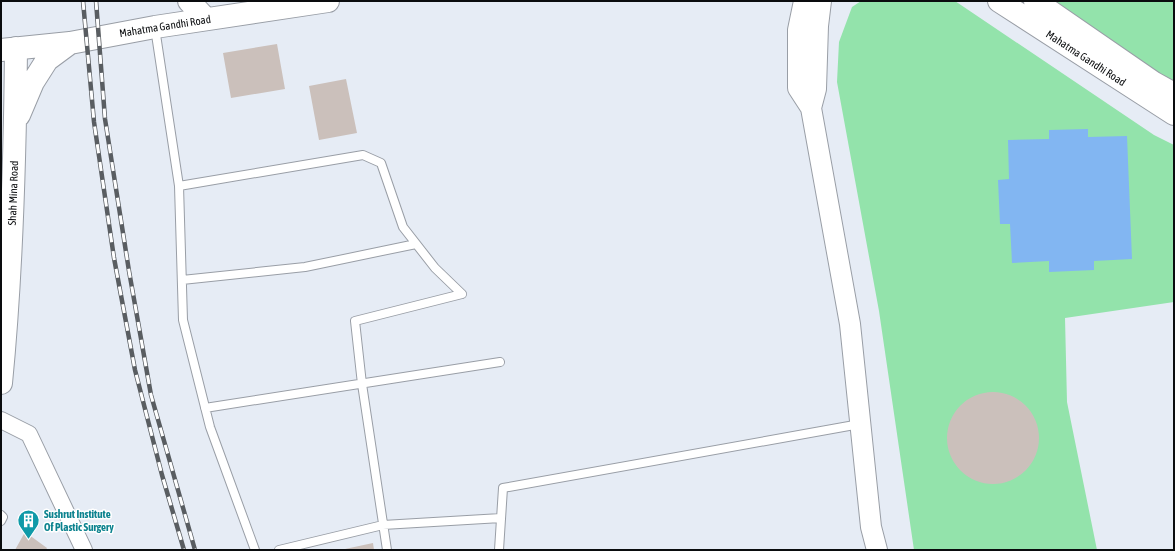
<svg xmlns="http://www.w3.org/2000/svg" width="1175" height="551" font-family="'Asap Condensed',sans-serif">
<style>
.green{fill:#93e3ab}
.water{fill:#82b6f2}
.building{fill:#cbc0bb}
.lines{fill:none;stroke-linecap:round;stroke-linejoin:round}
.service-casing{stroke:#999ea6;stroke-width:10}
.minor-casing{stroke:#999ea6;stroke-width:18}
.tertiary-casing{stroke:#999ea6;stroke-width:22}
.primary-casing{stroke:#999ea6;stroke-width:24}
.service{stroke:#fff;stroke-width:8}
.minor{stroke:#fff;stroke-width:16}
.tertiary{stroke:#fff;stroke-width:20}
.primary{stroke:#fff;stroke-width:22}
.rail-casing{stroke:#595d61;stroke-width:4.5}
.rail{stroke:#fff;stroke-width:3;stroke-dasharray:9;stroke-linecap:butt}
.labels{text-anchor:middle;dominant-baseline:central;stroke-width:3;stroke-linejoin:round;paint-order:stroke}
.street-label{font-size:11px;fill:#0a0c0e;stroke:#fff}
.culture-label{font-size:11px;font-weight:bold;fill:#0d838f;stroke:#fff;text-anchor:start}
</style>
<rect width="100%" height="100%" fill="#e6ecf5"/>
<!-- green -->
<path class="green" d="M861 1H955L1154 135 1174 145V302L1065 318 1067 402 1097 550H914L879 311 837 82 839 42 852 7Z
M1055 1H1174V82L1171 81Z"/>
<!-- water -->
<path class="water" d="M1088 129V137L1127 136 1132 259 1094 261V270L1049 272V261L1012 263 1010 224H1000L998 180 1009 179 1008 140 1049 139V130Z"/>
<!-- building -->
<path class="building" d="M277 44 285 89 231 98 223 53Z
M346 79 357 133 319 140 309 86Z
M947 438a46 46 0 1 1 92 0a46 46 0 1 1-92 0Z
M25 532 47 548 46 550H15Z
M373 543 374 550H345V549Z"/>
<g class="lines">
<defs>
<path id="service" d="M155 28 179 186 183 320 210 427 255 550
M179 186 363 155 381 163 403 227 435 268 462 294
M182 280 305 267 416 244
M205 408 500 362
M1 515 3 517 1 521
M279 550 383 525 501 518
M387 550 362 384 355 321 462 294
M499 550 503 488 860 424"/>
<path id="minor" d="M1 420 29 434 84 550"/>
<path id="tertiary" d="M804 1 798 30V88L811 108 850 324 871 527 877 550
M811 108 816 89 818 26 821 1"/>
<path id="primary" d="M189 1 206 19
M999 1 1174 114
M1035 1 1154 83 1174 94
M1 50 70 43 155 27 328 1
M19 115 33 82 47 60 70 43
M1 383C12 272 15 160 16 48"/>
</defs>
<!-- service casing -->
<use href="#service" class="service-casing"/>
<!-- minor casing -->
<use href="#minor" class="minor-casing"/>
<!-- tertiary casing -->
<use href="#tertiary" class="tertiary-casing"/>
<!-- primary casing -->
<use href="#primary" class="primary-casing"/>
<!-- service -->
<use href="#service" class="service"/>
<!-- minor -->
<use href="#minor" class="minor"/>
<!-- tertiary -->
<use href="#tertiary" class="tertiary"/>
<!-- primary -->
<use href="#primary" class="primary"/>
<defs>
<path id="rail" d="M83 1 94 122 114 258 135 370 162 475 184 550
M96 1 105 119 129 271 151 395 195 550"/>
</defs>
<!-- rail casing -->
<use href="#rail" class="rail-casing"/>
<!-- rail -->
<use href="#rail" class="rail"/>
</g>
<!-- icons -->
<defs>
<symbol id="building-pin" viewBox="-11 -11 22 30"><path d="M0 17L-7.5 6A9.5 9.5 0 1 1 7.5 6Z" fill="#0f9aa8" stroke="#fff"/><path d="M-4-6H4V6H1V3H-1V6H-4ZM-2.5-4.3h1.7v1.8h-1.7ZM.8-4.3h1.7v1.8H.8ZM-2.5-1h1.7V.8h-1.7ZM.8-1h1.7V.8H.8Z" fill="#fff"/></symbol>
</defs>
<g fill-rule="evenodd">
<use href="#building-pin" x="16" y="508" width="25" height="34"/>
</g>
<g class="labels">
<!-- street labels -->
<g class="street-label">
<text transform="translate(165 26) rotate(-9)">Mahatma Gandhi Road</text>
<text transform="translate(1086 58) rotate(33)">Mahatma Gandhi Road</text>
<text transform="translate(13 193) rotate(-88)">Shah Mina Road</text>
</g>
<!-- culture labels -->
<g class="culture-label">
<text x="44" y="514">Sushrut Institute<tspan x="44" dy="13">Of Plastic Surgery</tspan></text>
</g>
</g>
<!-- border -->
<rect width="1175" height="551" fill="none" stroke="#0a0c0e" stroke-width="4"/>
</svg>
